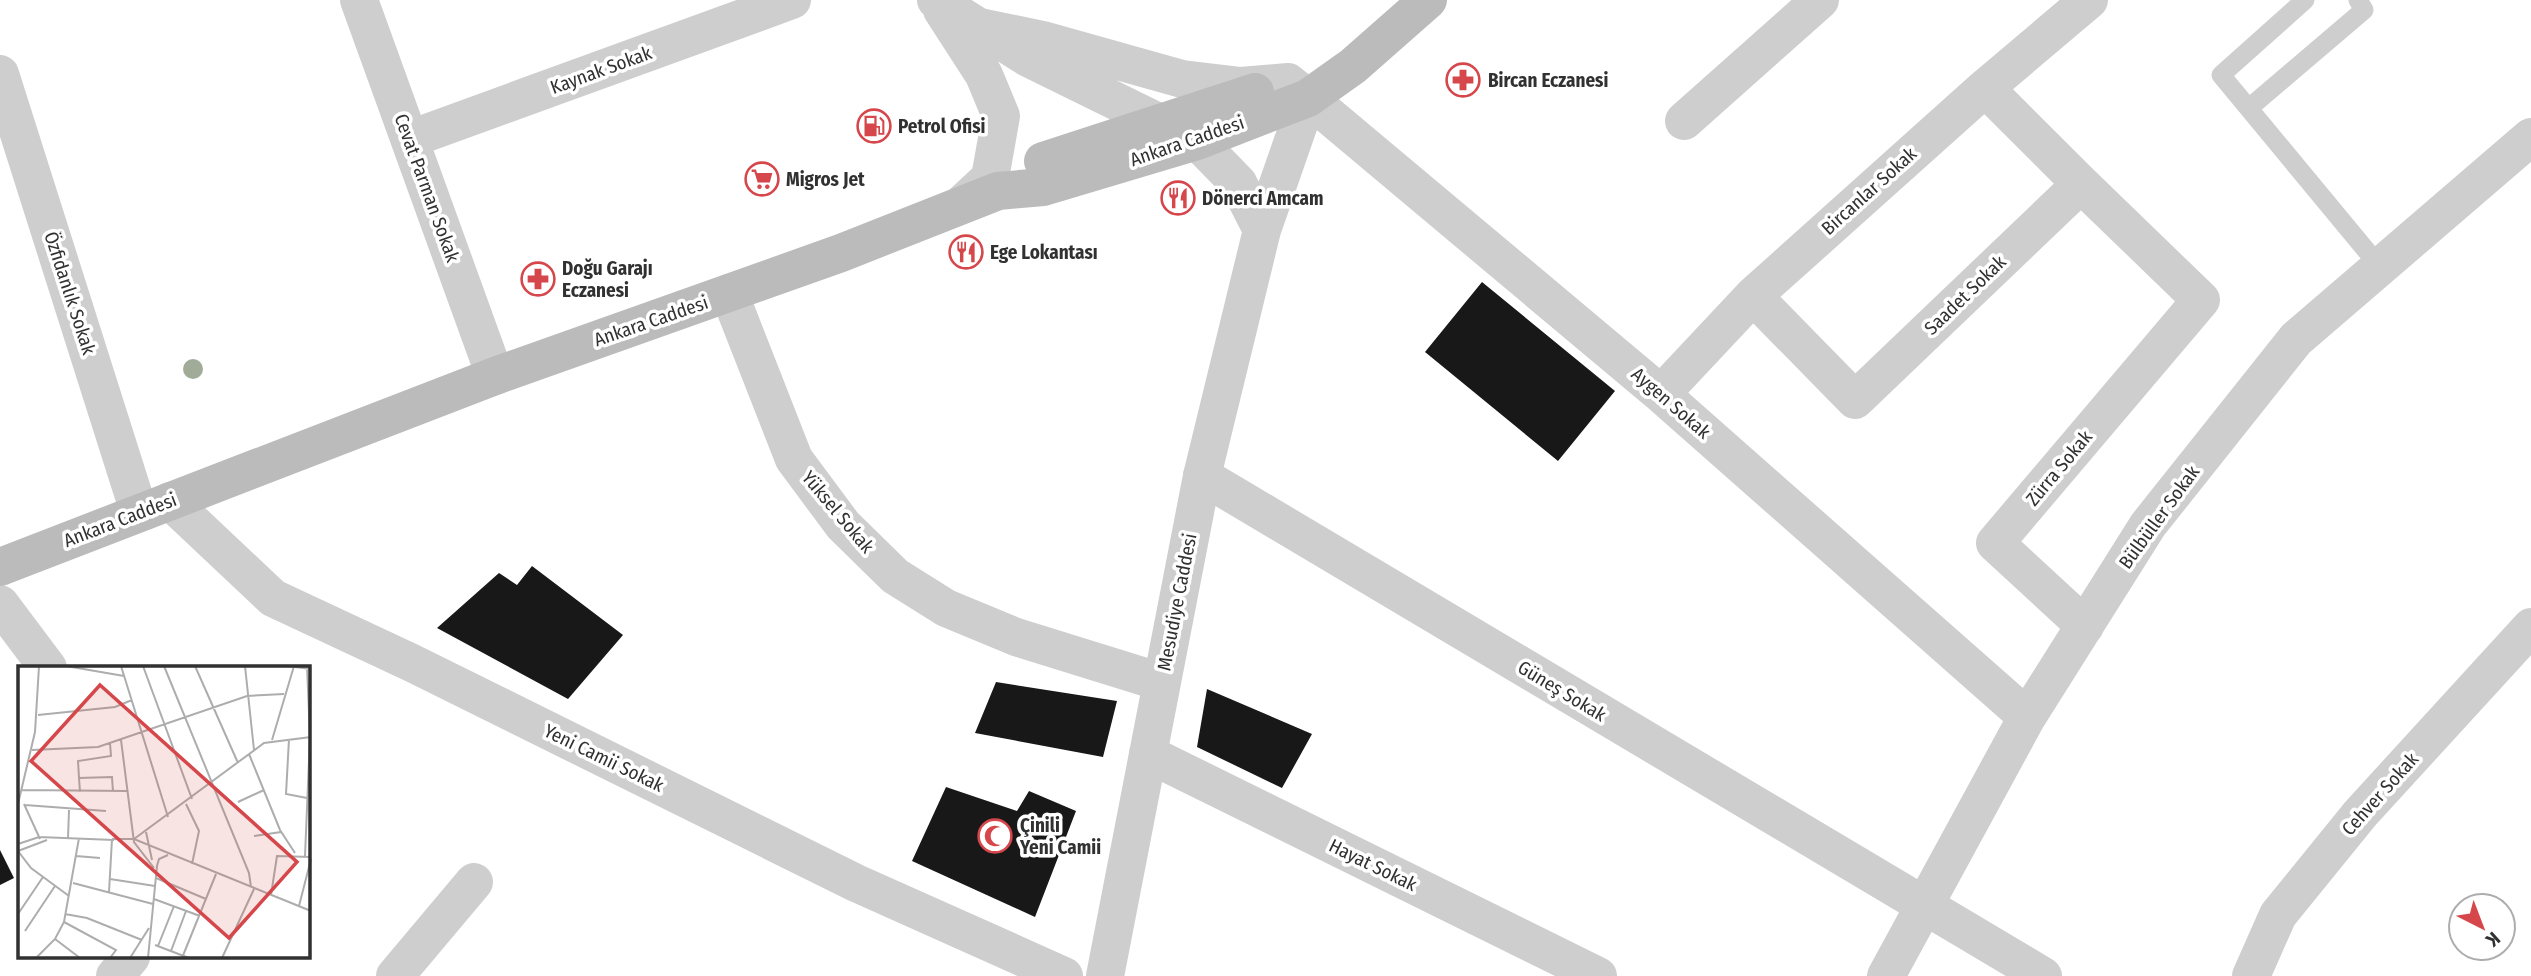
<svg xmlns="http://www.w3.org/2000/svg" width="2531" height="976" font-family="'Fira Sans Condensed',sans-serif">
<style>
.building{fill:#181818}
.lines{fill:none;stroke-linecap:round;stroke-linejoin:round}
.service{stroke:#cecece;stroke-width:19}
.minor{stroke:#cecece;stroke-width:38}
.tertiary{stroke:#cecece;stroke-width:38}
.secondary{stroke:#bbb;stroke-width:38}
.tree{fill:#a0ac97}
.labels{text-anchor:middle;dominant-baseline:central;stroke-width:7;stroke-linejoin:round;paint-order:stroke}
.street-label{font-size:19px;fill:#313131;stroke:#fff}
.poi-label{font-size:19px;font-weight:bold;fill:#313131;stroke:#fff;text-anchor:start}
.inset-road{fill:none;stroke:#adadad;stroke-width:2}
.view{fill:#d5474b;fill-opacity:0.15;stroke:#d5474b;stroke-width:3.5}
.inset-edge{fill:none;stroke:#313131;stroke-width:3.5}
</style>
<rect width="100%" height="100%" fill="#fff"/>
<!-- building -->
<path class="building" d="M1482 282 1615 391 1558 461 1425 352Z
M532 566 623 635 568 699 437 628 499 573 517 585Z
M996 682 1117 701 1103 757 975 733Z
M1207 689 1312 734 1282 788 1197 747Z
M946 787 1017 811 1029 791 1076 811 1035 917 912 861Z
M0 850 14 878 0 885Z"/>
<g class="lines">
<!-- service -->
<path class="service" d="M2305 0 2221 75 2380 267
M2249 108 2364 10 2358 0"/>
<!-- minor -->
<path class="minor" d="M359 0 495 376
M0 74 139 512
M1308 98 1661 394 2027 717
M1684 121 1820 0
M410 139 792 0
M2081 184 2201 300 1995 543 2085 626
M729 293 794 459 843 525 895 576 946 608 1016 637 1161 682
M1753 296 1855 400 2081 184 1985 88
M1661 394 1753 296 1985 88 2089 0
M1202 476 2043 976
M170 501 273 598 412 663 856 883 1064 976
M0 604 48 668
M1148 754 1598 976
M115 976 131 957
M395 976 474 882
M1886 976 2027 717 2148 525 2296 339 2531 137
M2251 976 2278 915 2360 814 2531 627"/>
<!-- tertiary -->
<path class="tertiary" d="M936 0 1028 58 1197 141 1238 183 1262 230
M942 10 984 75 1001 116 990 178 961 205
M980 27 1043 40 1182 79 1241 86 1288 82 1308 98 1262 230 1202 476 1105 976"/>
<!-- secondary -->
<path class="secondary" d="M1043 161 1255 92
M0 567 495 376 841 253 998 191 1043 187 1197 141 1308 98 1353 66 1428 0"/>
</g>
<!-- trees -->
<circle class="tree" cx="193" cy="369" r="10"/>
<!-- icons -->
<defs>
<symbol id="pharmacy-ring" viewBox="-11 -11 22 22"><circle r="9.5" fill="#fff" stroke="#d5474b" stroke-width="1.5"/><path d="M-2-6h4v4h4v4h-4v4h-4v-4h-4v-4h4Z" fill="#d5474b"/></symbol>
<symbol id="fuel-ring" viewBox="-11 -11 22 22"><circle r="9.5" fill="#fff" stroke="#d5474b" stroke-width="1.5"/><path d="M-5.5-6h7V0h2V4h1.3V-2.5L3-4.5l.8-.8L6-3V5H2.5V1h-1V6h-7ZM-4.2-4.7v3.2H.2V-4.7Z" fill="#d5474b"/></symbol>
<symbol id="supermarket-ring" viewBox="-11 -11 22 22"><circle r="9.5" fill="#fff" stroke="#d5474b" stroke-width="1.5"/><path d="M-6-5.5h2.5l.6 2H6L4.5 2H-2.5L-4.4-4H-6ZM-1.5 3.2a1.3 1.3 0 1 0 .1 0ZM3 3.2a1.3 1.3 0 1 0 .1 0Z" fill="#d5474b"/></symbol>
<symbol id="restaurant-ring" viewBox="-11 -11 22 22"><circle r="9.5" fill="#fff" stroke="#d5474b" stroke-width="1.5"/><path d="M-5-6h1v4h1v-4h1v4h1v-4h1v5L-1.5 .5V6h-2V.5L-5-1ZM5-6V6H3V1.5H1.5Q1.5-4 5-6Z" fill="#d5474b"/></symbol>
<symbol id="mosque-ring" viewBox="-11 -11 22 22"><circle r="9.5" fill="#fff" stroke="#d5474b" stroke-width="1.5"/><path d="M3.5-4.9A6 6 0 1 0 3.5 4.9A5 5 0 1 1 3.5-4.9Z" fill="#d5474b"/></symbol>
</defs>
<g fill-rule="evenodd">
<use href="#pharmacy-ring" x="1444" y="61" width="38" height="38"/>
<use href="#fuel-ring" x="855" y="107" width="38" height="38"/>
<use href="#supermarket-ring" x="743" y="160" width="38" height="38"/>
<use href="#restaurant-ring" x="1159" y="179" width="38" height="38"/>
<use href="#restaurant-ring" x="947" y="233" width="38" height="38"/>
<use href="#pharmacy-ring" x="519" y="260" width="38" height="38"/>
<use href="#mosque-ring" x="976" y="817" width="38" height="38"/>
</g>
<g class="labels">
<!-- street labels -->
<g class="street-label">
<text transform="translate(601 70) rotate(-20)">Kaynak Sokak</text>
<text transform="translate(1187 141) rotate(-19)">Ankara Caddesi</text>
<text transform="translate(427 188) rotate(70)">Cevat Parman Sokak</text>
<text transform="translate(1869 191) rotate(-42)">Bircanlar Sokak</text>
<text transform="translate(70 293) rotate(72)">Özfidanlık Sokak</text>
<text transform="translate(1965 295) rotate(-44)">Saadet Sokak</text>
<text transform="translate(651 321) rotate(-19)">Ankara Caddesi</text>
<text transform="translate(1671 403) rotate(41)">Aygen Sokak</text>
<text transform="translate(2059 468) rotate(-50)">Zürra Sokak</text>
<text transform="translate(838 512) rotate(50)">Yüksel Sokak</text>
<text transform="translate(2159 517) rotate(-54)">Bülbüller Sokak</text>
<text transform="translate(120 520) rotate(-21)">Ankara Caddesi</text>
<text transform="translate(1177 602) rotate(-79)">Mesudiye Caddesi</text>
<text transform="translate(1562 691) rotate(31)">Güneş Sokak</text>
<text transform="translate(604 758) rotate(26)">Yeni Camii Sokak</text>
<text transform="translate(2380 794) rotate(-48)">Cehver Sokak</text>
<text transform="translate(1373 865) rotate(26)">Hayat Sokak</text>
</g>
<!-- poi labels -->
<g class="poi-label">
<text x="1488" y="80">Bircan Eczanesi</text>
<text x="898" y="126">Petrol Ofisi</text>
<text x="786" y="179">Migros Jet</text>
<text x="1202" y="198">Dönerci Amcam</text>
<text x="990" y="252">Ege Lokantası</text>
<text x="562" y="268">Doğu Garajı<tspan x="562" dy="22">Eczanesi</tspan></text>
<text x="1020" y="825">Çinili<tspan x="1020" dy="22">Yeni Camii</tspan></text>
</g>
</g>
<!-- overview -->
<g transform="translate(18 666)">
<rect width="292" height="292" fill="#fff"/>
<path class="inset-road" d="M48 0 106 10M103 0 150 151M125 0 174 133M146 0 231 207 233 221M177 0 220 97M227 0 236 84M269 0 293 3M20 49 97 41 114 34M271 73 268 128 289 132M103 74 116 176 136 202M254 74 276 0M14 84 80 81 229 30 266 28M231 88 262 164 277 187M61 112 60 95 93 90 92 77M4 124 109 125M62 126 61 112 94 111 95 126M220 136 246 124M0 138 17 66 21 0M6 138 22 173M168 138 181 165 174 198M7 139 88 145M128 166 134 194M236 170 263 166M50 172 51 144M94 173H116L293 245M116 173 246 77 293 71M0 178 21 171 96 174M0 185 13 202 51 230M0 185 29 174M58 190 82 192M287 190 292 71 289 0M138 212 188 233M92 213 137 220M55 217 135 238M91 226 94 173M253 229 259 190 293 191M136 233 182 250M281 240 293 193M0 248 25 211M47 248 69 252 124 274M46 256 98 284 92 292M7 265 37 220M37 273 62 292M137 279 171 292M140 280 156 240M153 285 168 245M18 292 37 273 46 256 61 172M112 292 131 262M130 292 139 200 141 193 150 189M164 292 198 208M204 292 236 223"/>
<path class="view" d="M82 19 279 196 211 272 13 95Z"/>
<rect width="292" height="292" class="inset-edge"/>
</g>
<!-- north arrow -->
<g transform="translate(2482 927) rotate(138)"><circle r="33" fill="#ffffff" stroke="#adadad" stroke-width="2"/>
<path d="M0-5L12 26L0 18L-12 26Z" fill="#d5474b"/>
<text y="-10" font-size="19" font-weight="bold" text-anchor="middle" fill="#313131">K</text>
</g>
</svg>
